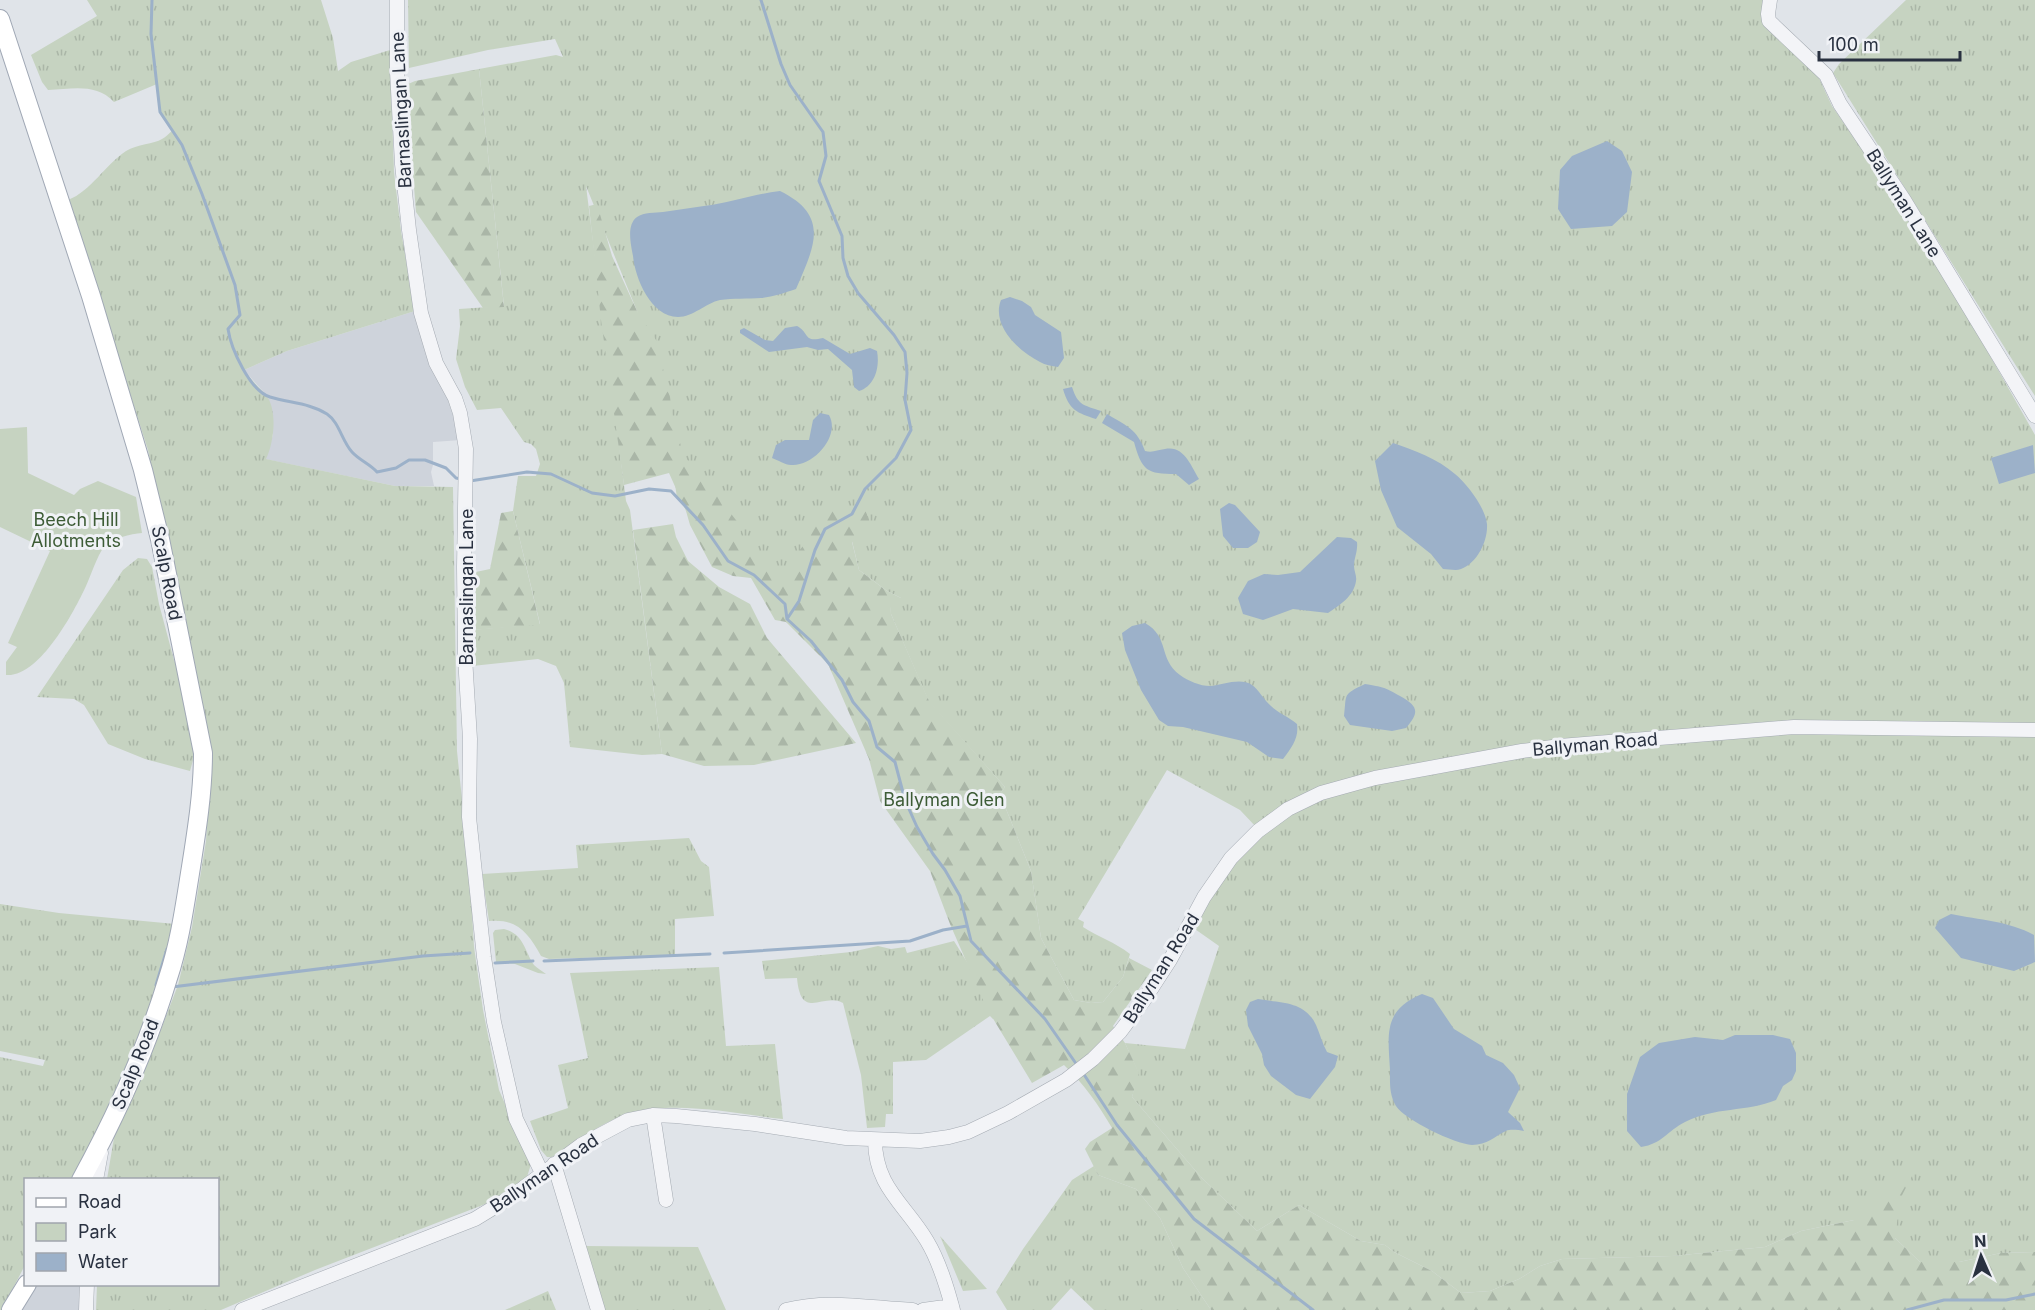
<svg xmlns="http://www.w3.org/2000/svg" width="2035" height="1310" font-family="Inter,sans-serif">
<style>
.built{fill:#ced3db}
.grass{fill:url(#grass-tufts)}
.forest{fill:url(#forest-firs)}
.green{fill:#c6d3c1}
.water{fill:#9cb1c9}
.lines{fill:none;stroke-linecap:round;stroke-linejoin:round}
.stream{stroke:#9cb1c9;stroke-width:3}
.minor-casing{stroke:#a5abb3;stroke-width:15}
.major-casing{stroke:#a0a8b5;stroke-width:20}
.minor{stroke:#f3f4f7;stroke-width:14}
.major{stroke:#fff;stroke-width:18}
.labels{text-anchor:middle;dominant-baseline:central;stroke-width:6;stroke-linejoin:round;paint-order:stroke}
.street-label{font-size:18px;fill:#293140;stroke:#f0f2f6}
.park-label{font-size:18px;fill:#3d5c36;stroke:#f0f2f6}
</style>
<defs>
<pattern id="grass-tufts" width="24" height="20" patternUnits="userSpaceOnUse" patternTransform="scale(1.5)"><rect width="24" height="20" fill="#c6d3c1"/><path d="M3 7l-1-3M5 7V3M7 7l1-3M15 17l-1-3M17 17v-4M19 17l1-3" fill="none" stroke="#aab6a7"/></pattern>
<pattern id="forest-firs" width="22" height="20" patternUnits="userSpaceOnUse" patternTransform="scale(1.5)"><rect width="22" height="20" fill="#c6d3c1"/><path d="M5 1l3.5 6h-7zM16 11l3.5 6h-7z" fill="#aab6a7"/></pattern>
</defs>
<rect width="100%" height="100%" fill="#e0e4e9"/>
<!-- built -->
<path class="built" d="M415 311 428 352 454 412 461 440 433 442V465L431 472 434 486H395L265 459 273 435 272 416 267 396 244 370 287 351Z
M32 1285H83L81 1310H18Z"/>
<!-- grass -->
<path class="grass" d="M87 0H321L333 38 338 71 351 62 390 50 394 172 401 231 415 311 287 351 244 370C251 380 259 387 266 395 278 410 274 443 266 459L395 486 453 487 457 751 470 877 474 947 483 1010 499 1090 531 1164 527 1177 488 1203 315 1270 221 1310H96L97 1285 218 1284V1180L107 1179 115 1132 158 1037 178 985 192 927 206 841 210 777 148 450 68 200C91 191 105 165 126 151 137 144 154 144 162 139 166 137 169 133 173 130L160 112 157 84 114 102C96 83 73 89 48 90L42 82 31 55 97 16Z
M408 0H1763L1762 10 1789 46 1819 78 1832 106 1899 202 1976 331 2035 435V1252L2001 1253 1959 1262H1920L1895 1238 1854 1220 1801 1231 1765 1247 1672 1256 1562 1259 1540 1266 1519 1279 1490 1291 1461 1293 1432 1271 1394 1252 1385 1245 1361 1241 1299 1205 1257 1231 1201 1177 1132 1097 1138 1072 1125 1043 1185 1049 1219 946 1192 927 1257 828 1240 810 1167 770 1078 919 1084 922 1083 927C1098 937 1115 942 1130 954L1123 977 1103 1002 1091 1003 1074 1000 1041 938 1031 871 1000 794 1005 787 929 702 891 614 889 599 901 598 887 591 859 570 852 541 866 510 795 587 703 525 677 498 672 463 637 311 586 186 624 485 626 501 630 510 662 754 642 755 570 747 564 683 556 666 538 659 472 666 471 630 540 624 513 511 518 476H536L540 464 536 449 531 444 524 442 501 408 477 410 465 387 456 359 460 326 459 309 504 306 479 69 556 55 563 57 555 39 488 50 409 68Z
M1906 0H2035V396L1833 73 1839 64Z
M138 558 147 559 152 567 159 604 174 660 181 674 195 753 190 771 145 759 108 744 84 705 74 699 37 697 123 570Z
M689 838 701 861 709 867 714 916 675 919V955L549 959 541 956C529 934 517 918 489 921L482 874 578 868 576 845Z
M0 904 59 913 175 924 166 967 121 1083 73 1179 26 1180 25 1265 2 1310H0V1057L43 1066 45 1060 0 1051Z
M504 929C524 934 524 950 534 965 537 968 542 971 546 974L538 973 515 964 496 962 493 933 495 930Z
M954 941 990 999 1005 1011 993 1019 990 1016 926 1060 893 1062V1114H886L885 1127 867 1128 861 1075 843 1003C823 992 801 1022 797 978L765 979 762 961 851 952 878 946 891 949 905 947 907 953Z
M719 967 726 1046 775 1044 783 1119C735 1114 670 1098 623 1116 599 1124 580 1140 559 1153L552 1157H547L541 1150 530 1121 568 1108 558 1065 588 1058 570 973Z
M1094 1166 1098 1175 1136 1189 1160 1218 1183 1268 1211 1310H1094L1071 1288 1051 1310H1007L996 1292 1023 1249 1072 1180Z
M940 1236 987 1289 963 1291Z
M585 1246 698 1247 726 1310H605Z
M548 1291 556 1310H505Z"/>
<!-- forest -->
<path class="forest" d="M479 69 504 307 483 308 416 212 406 85 415 81Z
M597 204 612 256 637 311 656 340 670 397 674 428 678 434 682 451 686 459 707 478 711 485 728 499 732 515 739 524 744 548 788 577 790 562 803 546 821 513 842 507 866 510 871 534 852 542 859 570 887 591 903 599H890L891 614 929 701 1005 787 1000 794 1031 871 1041 938 1074 1000 1091 1003 1103 1002 1123 977 1129 958 1152 970 1113 1026 1125 1043 1139 1073 1132 1097 1201 1177 1257 1231 1299 1205 1361 1241 1385 1245 1394 1252 1432 1271 1461 1293 1490 1291 1519 1279 1540 1266 1562 1259 1672 1256 1765 1247 1801 1231 1854 1220 1924 1153 1900 1199 1895 1238 1920 1262H1959L2001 1253 2035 1252V1310H1211L1183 1268 1160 1218 1136 1189 1098 1175 1085 1149 1090 1142 1112 1128C1098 1104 1084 1084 1064 1065L1032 1083 986 1007 950 924 930 871 880 801 869 759 828 664 786 622 775 620 751 578 733 576 712 567 690 525 686 511 669 473 624 485 601 320 589 206Z
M513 511 540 625 471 630V573L490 569 501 513Z
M673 524 676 537 688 561 719 587 750 604 767 638 856 743 754 765 704 766 662 754 633 530Z"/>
<!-- green -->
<path class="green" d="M27 427 28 473 74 495 80 489 98 481 136 497 142 533C131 534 112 538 104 547 97 556 91 575 86 586 74 612 39 678 6 675V662L17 647 8 643 50 551 0 527V429Z"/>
<!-- water -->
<path class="water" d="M1607 141 1622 151 1632 172 1627 212 1612 226 1571 229 1558 209 1560 170 1572 156Z
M780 191C831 216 814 247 796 289 784 293 773 297 761 298 748 299 733 298 720 300 706 303 693 317 678 317 651 317 635 278 633 256 631 245 626 225 637 217 644 212 655 213 663 212 677 210 690 208 704 206 730 203 754 194 780 191Z
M1010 297 1022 301 1031 307 1035 315 1061 332 1064 358 1058 367C1052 366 1045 365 1040 362 1018 351 991 325 1001 300Z
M797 326C810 333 803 343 823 338L850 354 870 348 877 351C880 367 875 386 859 391L854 387 852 370 828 349 818 350 807 347 769 352 740 333V330L744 328 765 340 773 341 785 328Z
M1072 387C1078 406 1084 405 1101 411L1096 419C1077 413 1069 410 1063 389Z
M820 413 829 415C841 436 813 467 791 465 785 465 778 460 772 458L776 445 785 440H809L813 420Z
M1107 414C1127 426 1137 429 1145 451 1153 453 1157 450 1165 449 1184 445 1191 466 1199 479L1189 485 1176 474C1147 474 1142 471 1134 442L1102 423Z
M1393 443C1414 450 1438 459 1455 474 1467 484 1485 507 1487 524 1488 541 1477 563 1461 569 1456 571 1449 569 1443 569L1431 554 1397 527 1381 490 1375 461Z
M2033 445 2035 473 1999 484 1991 458Z
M1229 503 1235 505 1260 532 1257 542 1248 548H1233L1223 536 1220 509Z
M1337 537 1351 538 1357 542C1358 551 1354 558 1354 566 1354 571 1357 576 1356 581 1354 596 1340 605 1328 613L1293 609 1263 620 1243 614 1238 598 1248 581 1264 574 1278 575 1300 572Z
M1145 623C1170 637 1158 659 1180 675 1188 681 1200 686 1210 686 1223 685 1240 677 1252 685 1259 690 1264 700 1271 706 1278 713 1289 717 1297 724 1299 738 1292 747 1283 759L1269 757 1247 742 1183 727 1168 726 1159 720 1141 690 1125 650 1122 633 1132 626Z
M1365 684C1383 687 1384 687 1400 696 1418 706 1420 712 1406 728L1392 731 1350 725 1344 716C1347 693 1342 695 1365 684Z
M1951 914C1979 920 2009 921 2034 935L2035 962 2014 971 1961 958 1935 928 1939 920Z
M1422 994 1433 998 1454 1029 1482 1046 1486 1055 1503 1063 1514 1075 1520 1088 1508 1112 1520 1123 1524 1131C1518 1130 1510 1129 1506 1131 1495 1136 1487 1145 1472 1145 1455 1144 1405 1120 1396 1106 1389 1094 1390 1083 1390 1070 1388 1034 1383 1010 1422 994Z
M1258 999C1281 1003 1305 1001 1316 1025 1320 1034 1322 1043 1327 1052L1338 1056 1335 1067 1310 1099 1296 1095 1271 1076 1264 1065 1262 1054 1248 1026 1246 1010 1250 1002Z
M1735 1035H1773L1790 1039 1796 1053V1071L1792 1080 1783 1086 1776 1100C1747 1112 1714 1107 1685 1122 1667 1131 1662 1144 1641 1147L1627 1131V1094L1640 1057 1659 1043 1695 1037 1723 1040Z"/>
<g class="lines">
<!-- stream -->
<path class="stream" d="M152 0 151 34 160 112 182 145 202 194 235 285 240 315 228 329C231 349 250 391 270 397 289 403 310 403 327 414 339 422 342 441 352 452 359 460 370 464 377 472L396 468 409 460H425L446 468 456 478 461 479
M761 0 781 64 790 85 823 132 826 156 819 181 842 236 843 258 848 276 858 293 894 335 905 352 907 373 905 400 911 430 896 458 865 489 852 514 825 529 815 550 799 601 787 619
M470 481 527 472 551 474 592 493 615 496 649 489 671 491 703 525 728 561 754 575 785 604 787 619 811 641 842 680 853 702 869 721 877 747 895 762 905 800 917 827 933 854 945 870 960 896 971 941 1045 1019 1077 1065
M724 953 910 941 943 930 967 926
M544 961 710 954
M495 963 533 961
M156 985 167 949
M172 987 423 956 470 953
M1083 1073 1117 1125 1194 1219 1313 1310
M1907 1310 1944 1300H2006L2035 1294"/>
<defs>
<path id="minor" d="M397 0V71L402 164 409 230 421 313 436 363 455 398 460 413 466 449 464 567 465 657 470 739 469 817 484 957 494 1022 516 1119 542 1173
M1770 0 1768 14 1769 21 1826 75 1840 104 1904 200 2035 416
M653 1115 666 1200
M875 1140C875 1187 905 1204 927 1241 939 1261 947 1287 953 1310
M554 1164 598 1310
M96 1180 101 1153
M86 1310 87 1284
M242 1310 475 1219 511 1197 581 1145 628 1120 653 1115 676 1116 755 1124 846 1138 920 1141 949 1137 968 1132 1008 1113 1066 1080 1093 1059 1120 1032 1144 1000 1170 960 1204 897 1231 858 1258 831 1288 809 1321 793 1375 778 1522 751 1560 746 1794 727 2035 730
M786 1310C827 1299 871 1308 913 1310
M923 1310 952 1306"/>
<path id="major" d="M0 19 91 296 143 470 160 539 203 753C203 791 197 829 191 867 185 904 180 942 168 978 147 1048 116 1116 81 1180
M11 1310 27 1284"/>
</defs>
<!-- minor casing -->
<use href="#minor" class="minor-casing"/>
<!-- major casing -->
<use href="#major" class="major-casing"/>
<!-- minor -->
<use href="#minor" class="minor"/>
<!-- major -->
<use href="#major" class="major"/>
</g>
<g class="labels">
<!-- street labels -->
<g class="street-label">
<text transform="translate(401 110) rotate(-93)">Barnaslingan Lane</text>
<text transform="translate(1904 203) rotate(58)">Ballyman Lane</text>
<text transform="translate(167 573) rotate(79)">Scalp Road</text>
<text transform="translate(466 587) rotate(-90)">Barnaslingan Lane</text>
<text transform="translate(1595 744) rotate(-5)">Ballyman Road</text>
<text transform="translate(1161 968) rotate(-58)">Ballyman Road</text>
<text transform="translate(135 1064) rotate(-68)">Scalp Road</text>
<text transform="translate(544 1173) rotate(-34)">Ballyman Road</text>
</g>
<!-- park labels -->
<g class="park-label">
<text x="76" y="519">Beech Hill<tspan x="76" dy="21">Allotments</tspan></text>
<text x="944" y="799">Ballyman Glen</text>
</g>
</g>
<!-- legend -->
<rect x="24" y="1178" width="195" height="108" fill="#f0f2f6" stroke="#a0a5ad" stroke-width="1.5"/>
<rect x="36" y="1198" width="30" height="9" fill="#ffffff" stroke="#a0a5ad" stroke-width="1.5"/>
<text x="78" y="1208" font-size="18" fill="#293140">Road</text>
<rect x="36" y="1223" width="30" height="18" fill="#c6d3c1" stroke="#a0a5ad" stroke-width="1.5"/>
<text x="78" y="1238" font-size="18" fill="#293140">Park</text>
<rect x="36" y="1253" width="30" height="18" fill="#9cb1c9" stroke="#a0a5ad" stroke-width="1.5"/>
<text x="78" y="1268" font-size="18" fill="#293140">Water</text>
<!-- north arrow -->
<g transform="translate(1981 1256) rotate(357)" stroke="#f0f2f6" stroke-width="4.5" paint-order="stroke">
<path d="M0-4.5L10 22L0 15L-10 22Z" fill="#293140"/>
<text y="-9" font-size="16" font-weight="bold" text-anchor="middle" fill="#293140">N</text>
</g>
<!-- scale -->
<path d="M1819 51v9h141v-9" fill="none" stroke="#293140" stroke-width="3"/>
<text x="1828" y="51" font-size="18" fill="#293140" stroke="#f0f2f6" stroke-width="4.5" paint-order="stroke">100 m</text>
</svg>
